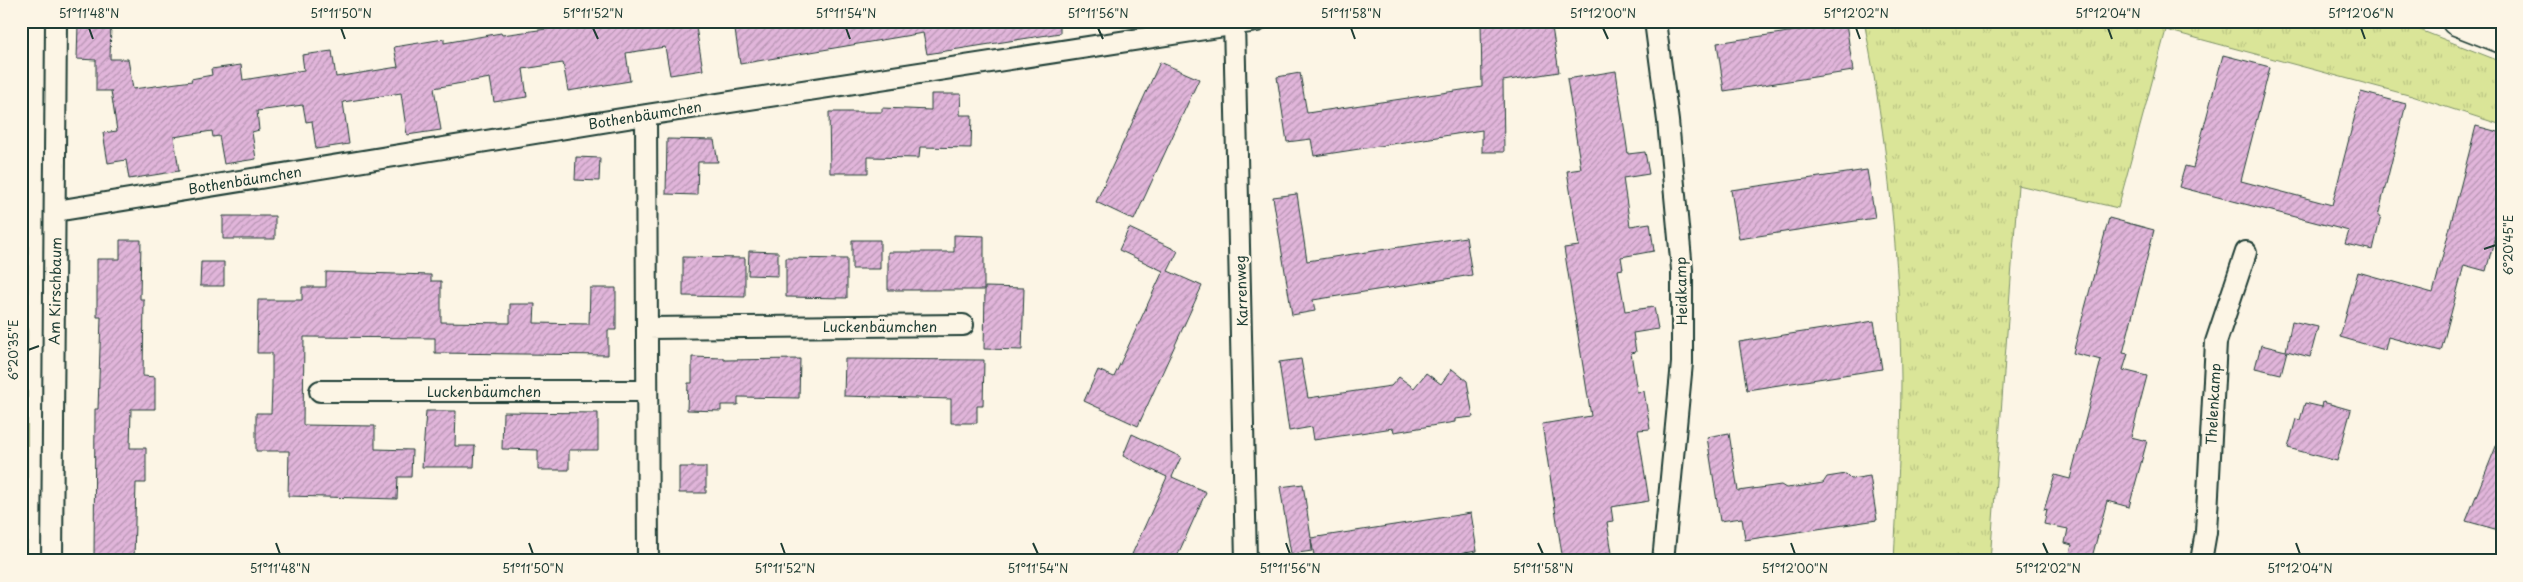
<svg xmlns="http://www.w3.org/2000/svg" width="2523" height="582" font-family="'Playpen Sans',sans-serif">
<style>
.grass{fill:url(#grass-tufts);stroke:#7c9166}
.forest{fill:url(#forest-firs);stroke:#7c9166}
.building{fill:url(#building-hatch);stroke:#1f3d34}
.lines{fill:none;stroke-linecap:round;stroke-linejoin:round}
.minor-casing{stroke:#1f3d34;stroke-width:24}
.secondary-casing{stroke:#1f3d34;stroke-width:31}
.minor{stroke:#fcf5e5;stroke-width:20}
.secondary{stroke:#fcf5e5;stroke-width:28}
.ticks{fill:none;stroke:#1f3d34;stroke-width:2}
.labels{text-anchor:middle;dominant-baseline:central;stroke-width:5;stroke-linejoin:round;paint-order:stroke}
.street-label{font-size:14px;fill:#1f3d34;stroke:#fcf5e5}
.neatline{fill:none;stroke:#1f3d34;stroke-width:2}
.ticks-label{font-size:12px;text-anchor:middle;fill:#1f3d34}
</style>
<defs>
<pattern id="grass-tufts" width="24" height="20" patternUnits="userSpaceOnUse" patternTransform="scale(1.25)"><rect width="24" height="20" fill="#dae598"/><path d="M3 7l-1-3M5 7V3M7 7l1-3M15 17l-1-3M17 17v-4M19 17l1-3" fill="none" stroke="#bbc584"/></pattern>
<pattern id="forest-firs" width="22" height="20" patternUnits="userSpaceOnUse" patternTransform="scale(1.25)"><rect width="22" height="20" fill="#dae598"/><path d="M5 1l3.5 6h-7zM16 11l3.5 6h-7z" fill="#bbc584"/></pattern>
<pattern id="building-hatch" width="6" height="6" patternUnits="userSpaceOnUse" patternTransform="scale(1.25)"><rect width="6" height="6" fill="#e1b5da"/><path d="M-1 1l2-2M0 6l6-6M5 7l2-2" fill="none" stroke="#b694b2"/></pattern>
</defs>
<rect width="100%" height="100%" fill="#fcf5e5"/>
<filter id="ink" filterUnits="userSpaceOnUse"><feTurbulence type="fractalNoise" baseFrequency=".02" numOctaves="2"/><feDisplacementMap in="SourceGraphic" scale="10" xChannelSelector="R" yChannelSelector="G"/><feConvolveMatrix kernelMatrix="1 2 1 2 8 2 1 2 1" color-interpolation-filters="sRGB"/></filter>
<g filter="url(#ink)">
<!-- grass -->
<path class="grass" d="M1864 21H2397L2502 62V125L2412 96 2166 30 2118 208 2018 185 1990 561H1894C1897 500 1901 439 1901 379 1900 259 1887 139 1864 21Z"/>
<!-- forest -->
<path class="forest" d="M21 216H28L27 561H21Z"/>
<!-- building -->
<path class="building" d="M545 21H695L703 70 670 75 665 47 626 53 630 81 568 91 563 63 523 69 527 97 494 102 490 78 434 88 441 130 407 135 401 93 343 102 349 144 316 149 312 121 306 122 303 105 257 111 259 130 252 132 256 159 224 164 219 136 213 137 212 131 174 137 179 171 129 179 126 160 108 163 103 133 117 131 111 91H96V60L77 59 78 24H111L110 59H128L133 89 192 81 191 79 212 75 211 69 241 65 243 80 304 70 302 55 332 51 336 77 398 67 394 47 444 39V43L501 33 502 35 546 29Z
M737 21H1060V33L927 54 923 33 740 64 735 30H738Z
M1481 21H1551L1559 72 1503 81 1504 152H1482V130L1314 156 1311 139 1287 142 1277 77 1300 73 1307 113 1482 87Z
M1846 23 1853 71 1724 91 1717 43Z
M2223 55 2270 67 2241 181 2332 205 2361 92 2406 104 2378 216H2381L2373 250 2345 244 2349 231 2179 187 2185 166 2193 168Z
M1160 62 1199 79 1134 220 1096 202Z
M1616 71 1628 154 1645 152 1649 174 1623 178 1630 226 1650 223 1654 251 1621 257 1623 269 1618 270 1625 311 1654 307 1658 329 1633 333 1636 352 1631 353 1637 392 1644 391 1650 429 1638 430 1649 501 1611 507 1613 521 1607 522 1612 553 1563 561 1542 424 1591 416 1564 248 1579 246 1567 171 1581 169 1567 79Z
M931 94H961L960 115H972L971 148 920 147 919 158 868 157V173H830L829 112H882V108L931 110Z
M2476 126 2502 133V210L2486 271 2464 265 2441 351 2388 337 2385 350 2340 337 2358 272 2433 293Z
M667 139 714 140 718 162H698L697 195 666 194Z
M576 157 600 158 599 181 575 180Z
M1867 170 1875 218 1739 239 1731 190Z
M1297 194 1307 261 1466 237 1472 275 1313 300 1315 311 1292 315 1273 197Z
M223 216H275V239H223Z
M2109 218 2154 230 2123 353 2128 354 2123 370 2147 376 2131 437 2147 441 2129 507 2107 501 2091 561H2068L2072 545 2065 543 2068 529 2044 524 2047 509 2044 510 2055 475 2070 479 2101 360 2073 353Z
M1129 228 1178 251 1168 271 1202 286 1138 426 1084 401 1098 370 1114 377 1163 271 1119 250Z
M954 235 984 236V290H888V252H954Z
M120 240H141L140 299H144L143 376 155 377V409H131L130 448H146V483H136L134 560 94 561 95 409H98L101 317H97V259H120Z
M852 240H880V269H852Z
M749 251 778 252V276L748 275Z
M683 257 745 258V297L683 296Z
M786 258 847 259V298L786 297Z
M201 262H224V286H200Z
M326 272 431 275V281H441V322L510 323V304H535L534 323 589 324 590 288H616V330H608V355L435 353V338L304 337 303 425 375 426V449L412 450 411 477H398L397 499 288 496 289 451H256V413H271L272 388V353H257L258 300H302V287H326Z
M985 287 1024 288 1022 350 984 349Z
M1874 321 1882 369 1747 390 1739 342Z
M2292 321 2318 327 2310 357 2287 351 2281 374 2255 368 2261 345 2286 351Z
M692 357 724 358V360L800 359 799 398 738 397V405H721V411L687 410 688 383H692Z
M845 359 984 360 983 406H977V423H951V399L844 396Z
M1301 359 1308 398 1391 386 1399 377 1414 388 1426 373 1441 384 1452 369 1467 381 1473 417 1455 419V422L1394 432 1393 428 1314 440 1312 427 1289 431 1283 390 1279 362Z
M2323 402 2351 410 2337 461 2288 448 2296 419 2300 420 2305 403 2322 407Z
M426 411H456L455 446H475L474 467H422Z
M503 412 598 413V450H569V470H538V450L502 449Z
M1729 433 1738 491 1781 485 1786 488 1804 486 1823 483 1827 477 1846 474 1851 479 1870 476 1877 520 1745 540 1742 518 1720 521 1707 437Z
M1132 434 1181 457 1172 477 1206 492 1175 561H1129L1167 477 1123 456Z
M2501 434H2502V531L2466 521Z
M679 467H706V493H679Z
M1303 484 1311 538 1471 513 1477 551 1413 561H1315L1311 539 1312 551 1291 554 1280 487Z"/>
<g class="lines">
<defs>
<path id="minor" d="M1234 21 1246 561
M1655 21 1668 121 1682 270V363L1663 561
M646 115 648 561
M56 211 646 115 1257 21
M647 328 963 325
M320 391H647
M52 561 56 21
M2201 561 2206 532 2216 342 2246 252"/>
<path id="secondary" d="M2456 21 2502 39"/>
</defs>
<!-- minor casing -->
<use href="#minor" class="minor-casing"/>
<!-- secondary casing -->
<use href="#secondary" class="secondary-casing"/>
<!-- minor -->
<use href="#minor" class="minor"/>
<!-- secondary -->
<use href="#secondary" class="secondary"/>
</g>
</g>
<!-- ticks -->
<path class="ticks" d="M89 28 93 39M341 28 345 39M593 28 598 39M846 28 850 39M1098 28 1103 39M1351 28 1355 39M1603 28 1608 39M1856 28 1860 39M2108 28 2112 39M2361 28 2365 39M2484 249 2496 245M28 350 39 346M276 543 280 554M529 543 533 554M781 543 785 554M1033 543 1038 554M1286 543 1290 554M1538 543 1543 554M1791 543 1795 554M2043 543 2048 554M2296 543 2300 554"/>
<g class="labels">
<!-- street labels -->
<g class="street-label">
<text transform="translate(645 115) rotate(-9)">Bothenbäumchen</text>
<text transform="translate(245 180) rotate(-9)">Bothenbäumchen</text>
<text transform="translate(55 291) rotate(-89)">Am Kirschbaum</text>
<text transform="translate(1241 291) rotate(-92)">Karrenweg</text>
<text transform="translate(1681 291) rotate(-91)">Heidkamp</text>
<text x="880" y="326">Luckenbäumchen</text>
<text x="484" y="391">Luckenbäumchen</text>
<text transform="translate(2213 404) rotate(-87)">Thelenkamp</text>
</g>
</g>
<!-- margin -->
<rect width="2523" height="582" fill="none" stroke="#fcf5e5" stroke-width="55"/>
<rect x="28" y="28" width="2468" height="526" class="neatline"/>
<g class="ticks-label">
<text x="89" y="18">51°11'48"N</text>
<text x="341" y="18">51°11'50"N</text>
<text x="593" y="18">51°11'52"N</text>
<text x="846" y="18">51°11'54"N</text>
<text x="1098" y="18">51°11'56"N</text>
<text x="1351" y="18">51°11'58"N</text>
<text x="1603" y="18">51°12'00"N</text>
<text x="1856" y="18">51°12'02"N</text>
<text x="2108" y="18">51°12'04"N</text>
<text x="2361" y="18">51°12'06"N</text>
<text transform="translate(2509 245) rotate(-90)" y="4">6°20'45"E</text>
<text transform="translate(14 350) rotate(-90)" y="4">6°20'35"E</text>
<text x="280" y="573">51°11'48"N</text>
<text x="533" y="573">51°11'50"N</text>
<text x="785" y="573">51°11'52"N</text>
<text x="1038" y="573">51°11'54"N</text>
<text x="1290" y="573">51°11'56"N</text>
<text x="1543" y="573">51°11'58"N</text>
<text x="1795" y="573">51°12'00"N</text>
<text x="2048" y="573">51°12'02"N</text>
<text x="2300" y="573">51°12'04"N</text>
</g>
</svg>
